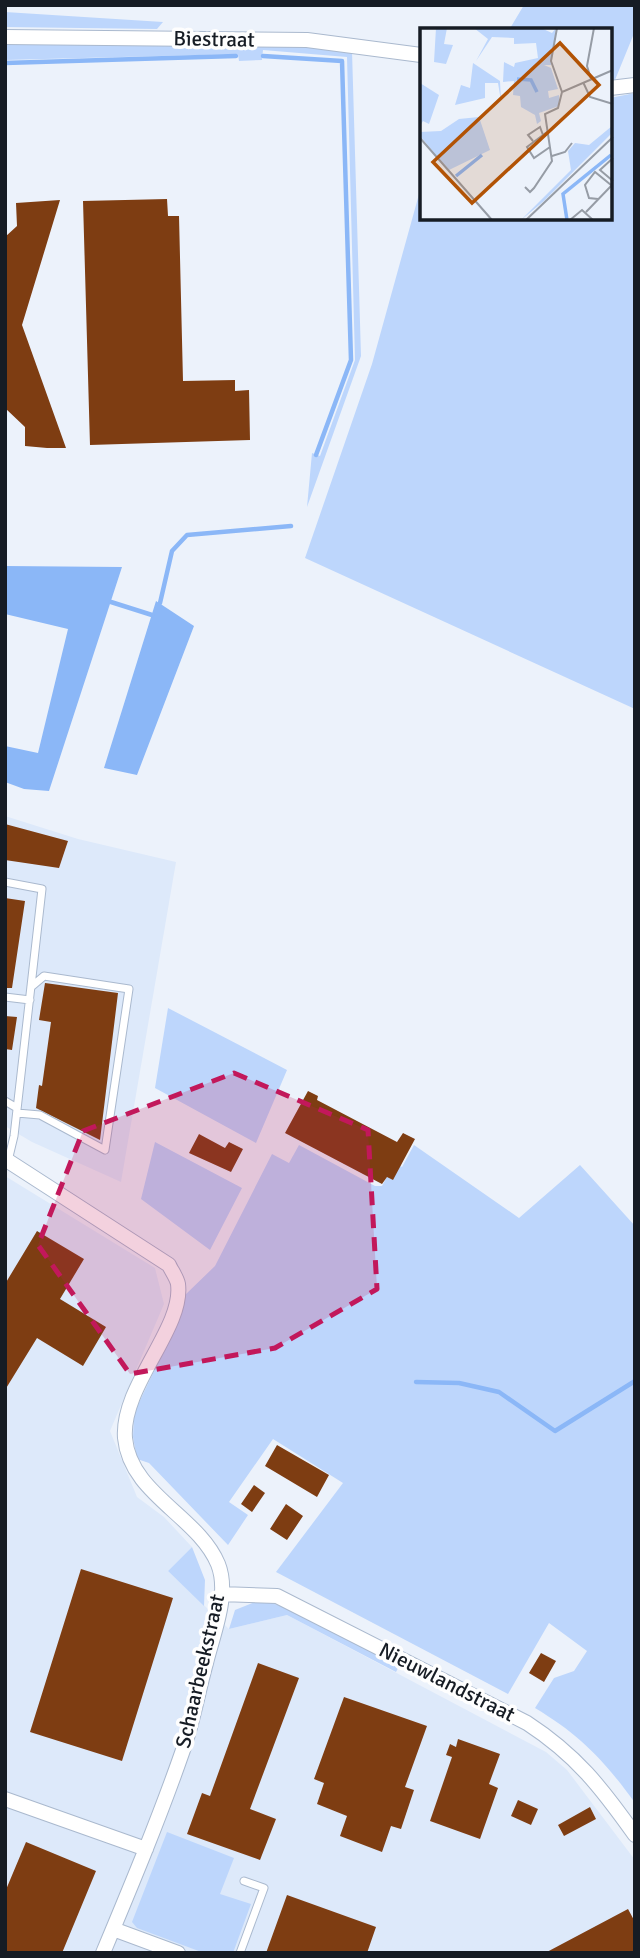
<svg xmlns="http://www.w3.org/2000/svg" width="640" height="1958" font-family="Signika,sans-serif">
<style>
.built{fill:#dde9fa}
.green{fill:#bdd6fc}
.water{fill:#8bb7f7}
.lines{fill:none;stroke-linecap:round;stroke-linejoin:round}
.stream{stroke:#8bb7f7;stroke-width:4.5}
.building{fill:#7e3d12}
.lane-casing{stroke:#aab9ce;stroke-width:9}
.street-casing{stroke:#aab9ce;stroke-width:16}
.lane{stroke:#fff;stroke-width:7}
.street{stroke:#fff;stroke-width:14}
.marked{fill:#c2185b;fill-opacity:0.2;stroke:#c2185b;stroke-width:5;stroke-dasharray:14 9;stroke-linejoin:round}
.labels{text-anchor:middle;dominant-baseline:central;stroke-width:7;stroke-linejoin:round;paint-order:stroke}
.street-label{font-size:21px;fill:#161c24;stroke:#fefefe}
.inset-river{fill:none;stroke:#8bb7f7;stroke-width:3.5}
.inset-road{fill:none;stroke:#969ca5;stroke-width:2}
.view{fill:#b25305;fill-opacity:0.15;stroke:#b25305;stroke-width:3.5}
.inset-edge{fill:none;stroke:#161c24;stroke-width:3.5}
</style>
<rect width="100%" height="100%" fill="#ecf2fb"/>
<!-- built -->
<path class="built" d="M5 816 78 839 176 862 121 1182 32 1142 5 1126Z
M5 1176 155 1268 164 1304 110 1431 137 1497 164 1517 192 1547 168 1571 229 1629 287 1615 546 1752 567 1770 635 1860V1953H5Z"/>
<!-- green -->
<path class="green" d="M524 5H635V31L615 80 610 79V30H509Z
M5 12 163 22 157 29 5 27Z
M5 43 308 45 352 51 361 356 307 507 312 453 320 456 355 360 347 57 263 50 262 60 239 61 238 54 5 60Z
M635 93V709L305 558 372 364 421 187V219H610V98Z
M168 1008 287 1070 256 1143 155 1088Z
M155 1142 242 1188 210 1250 141 1199Z
M299 1145 375 1186H382L394 1163 402 1167 414 1145 519 1218 580 1165 635 1226V1803C604 1760 580 1735 535 1708L554 1678 574 1671 587 1651 549 1623 508 1694 276 1572 343 1483 273 1439 229 1502 248 1515 228 1545 149 1463 137 1459 133 1437 134 1413 176 1325 185 1295 215 1266 272 1154 289 1163Z
M192 1547 205 1580 204 1606 168 1571Z
M255 1602 272 1603 288 1609 399 1666 396 1672 287 1615 229 1629 235 1610Z
M167 1832 234 1858 220 1894 251 1904 233 1953H204L137 1928 132 1922Z"/>
<!-- water -->
<path class="water" d="M5 566 122 567 49 791 24 789 5 782V746L38 753 68 629 5 614Z
M156 601 194 626 137 775 104 768Z"/>
<g class="lines">
<!-- stream -->
<path class="stream" d="M263 56 342 61 351 360 316 455
M5 63 236 56
M111 602 152 615
M160 603 172 551 187 535 291 526
M416 1382 459 1383 499 1392 555 1431 635 1381"/>
</g>
<!-- building -->
<path class="building" d="M167 199 168 216H179L183 381 235 380V391L249 390 250 440 90 445 83 201Z
M60 200 22 325 66 448H47L25 446V427L5 408V237L17 226 16 203Z
M5 824 68 841 59 868 5 860Z
M5 898 25 901 12 988H5Z
M45 983 118 993 100 1140 36 1108 39 1085 42 1086 51 1022 39 1020Z
M5 1016 17 1017 12 1050 5 1049Z
M308 1091 318 1096 317 1100 397 1142 403 1133 415 1139 393 1180 387 1177 382 1184 285 1133Z
M199 1134 225 1148 229 1142 243 1149 231 1172 189 1153Z
M37 1231 84 1259 60 1299 106 1327 83 1366 37 1338 5 1390V1284Z
M277 1445 329 1475 317 1497 265 1466Z
M254 1485 265 1493 252 1512 241 1504Z
M286 1504 303 1516 287 1540 270 1529Z
M81 1569 173 1598 122 1761 30 1732Z
M541 1653 556 1661 544 1682 529 1673Z
M258 1663 299 1678 250 1809 276 1819 260 1860 187 1834 202 1793 210 1796Z
M344 1697 427 1726 405 1787 414 1790 401 1829 391 1826 382 1852 340 1836 347 1816 317 1804 324 1783 314 1779Z
M458 1739 500 1754 489 1784 498 1788 480 1839 430 1821 452 1757 446 1755 450 1744 456 1747Z
M518 1800 538 1809 531 1825 511 1816Z
M590 1807 596 1819 564 1836 558 1825Z
M26 1842 96 1871 62 1953H5V1892Z
M287 1895 376 1927 367 1953H266Z
M628 1909 635 1922V1953H545Z"/>
<g class="lines">
<defs>
<path id="lane" d="M5 882 42 889 14 1136 8 1161
M5 997 30 1000
M5 1101 17 1108
M17 1113 40 1115 105 1150 129 989 44 976 31 987
M240 1953 264 1888 244 1881"/>
<path id="street" d="M5 37 307 40 421 55
M610 88 635 85
M5 1159 169 1265C171 1270 177 1278 178 1284 184 1328 121 1386 125 1438 130 1494 198 1516 218 1564 230 1594 213 1634 206 1663 198 1692 193 1722 183 1750 159 1819 131 1886 103 1953
M221 1594 277 1596 527 1723C576 1755 601 1787 635 1835
M5 1799 146 1849
M113 1929 178 1953"/>
</defs>
<!-- lane casing -->
<use href="#lane" class="lane-casing"/>
<!-- street casing -->
<use href="#street" class="street-casing"/>
<!-- lane -->
<use href="#lane" class="lane"/>
<!-- street -->
<use href="#street" class="street"/>
</g>
<!-- marked area -->
<path class="marked" d="M234 1073 368 1130 377 1289 275 1348 130 1374 38 1245 83 1131Z"/>
<g class="labels">
<!-- street labels -->
<g class="street-label">
<text transform="translate(214 39) rotate(1)">Biestraat</text>
<text transform="translate(200 1671) rotate(-77)">Schaarbeekstraat</text>
<text transform="translate(447 1682) rotate(27)">Nieuwlandstraat</text>
</g>
</g>
<!-- overview -->
<g transform="translate(420 28)">
<rect width="192" height="192" fill="#ecf2fb"/>
<path d="M16 0H27L24 16 33 17 26 36 14 34ZM54 0H121L132 5 136 0 131 37H124L131 40 138 61 128 63 129 70 139 67V78L119 85 121 93 117 96 115 87 101 79 100 68 93 67 94 53 83 54 84 34 94 39 95 35 118 30 116 15 94 16V10L72 9 56 33 68 11ZM53 35 80 53 81 73 78 55H65V70L35 77 41 57 50 60ZM0 55 19 67 9 96 3 93 0 98ZM59 89 70 122 29 142 0 108V104L21 103 39 91ZM192 98V105L124 173 101 192 151 142 148 123 155 115 169 117Z" fill="#bdd6fc"/>
<path class="inset-river" d="M97 51 111 52 117 64M36 148 62 127M147 192 143 166 191 127"/>
<path class="inset-road" d="M137 0 131 33 142 64M171 51 167 38 174 0M163 54 170 69 193 76M127 104 107 119 114 130 130 119M0 110 72 192M113 113 108 107 120 99 123 107M132 128 145 124 152 115M193 130 180 142 193 153M105 159 110 164 114 160 132 133 125 86 138 80 142 64 193 42M178 171 169 170 165 157 175 144 191 157M166 184 192 157M106 192 193 109M150 192 162 182 173 192"/>
<path class="view" d="M140 15 179 57 52 175 13 134Z"/>
<rect width="192" height="192" class="inset-edge"/>
</g>
<!-- border -->
<rect width="640" height="1958" fill="none" stroke="#161c24" stroke-width="14"/>
</svg>
